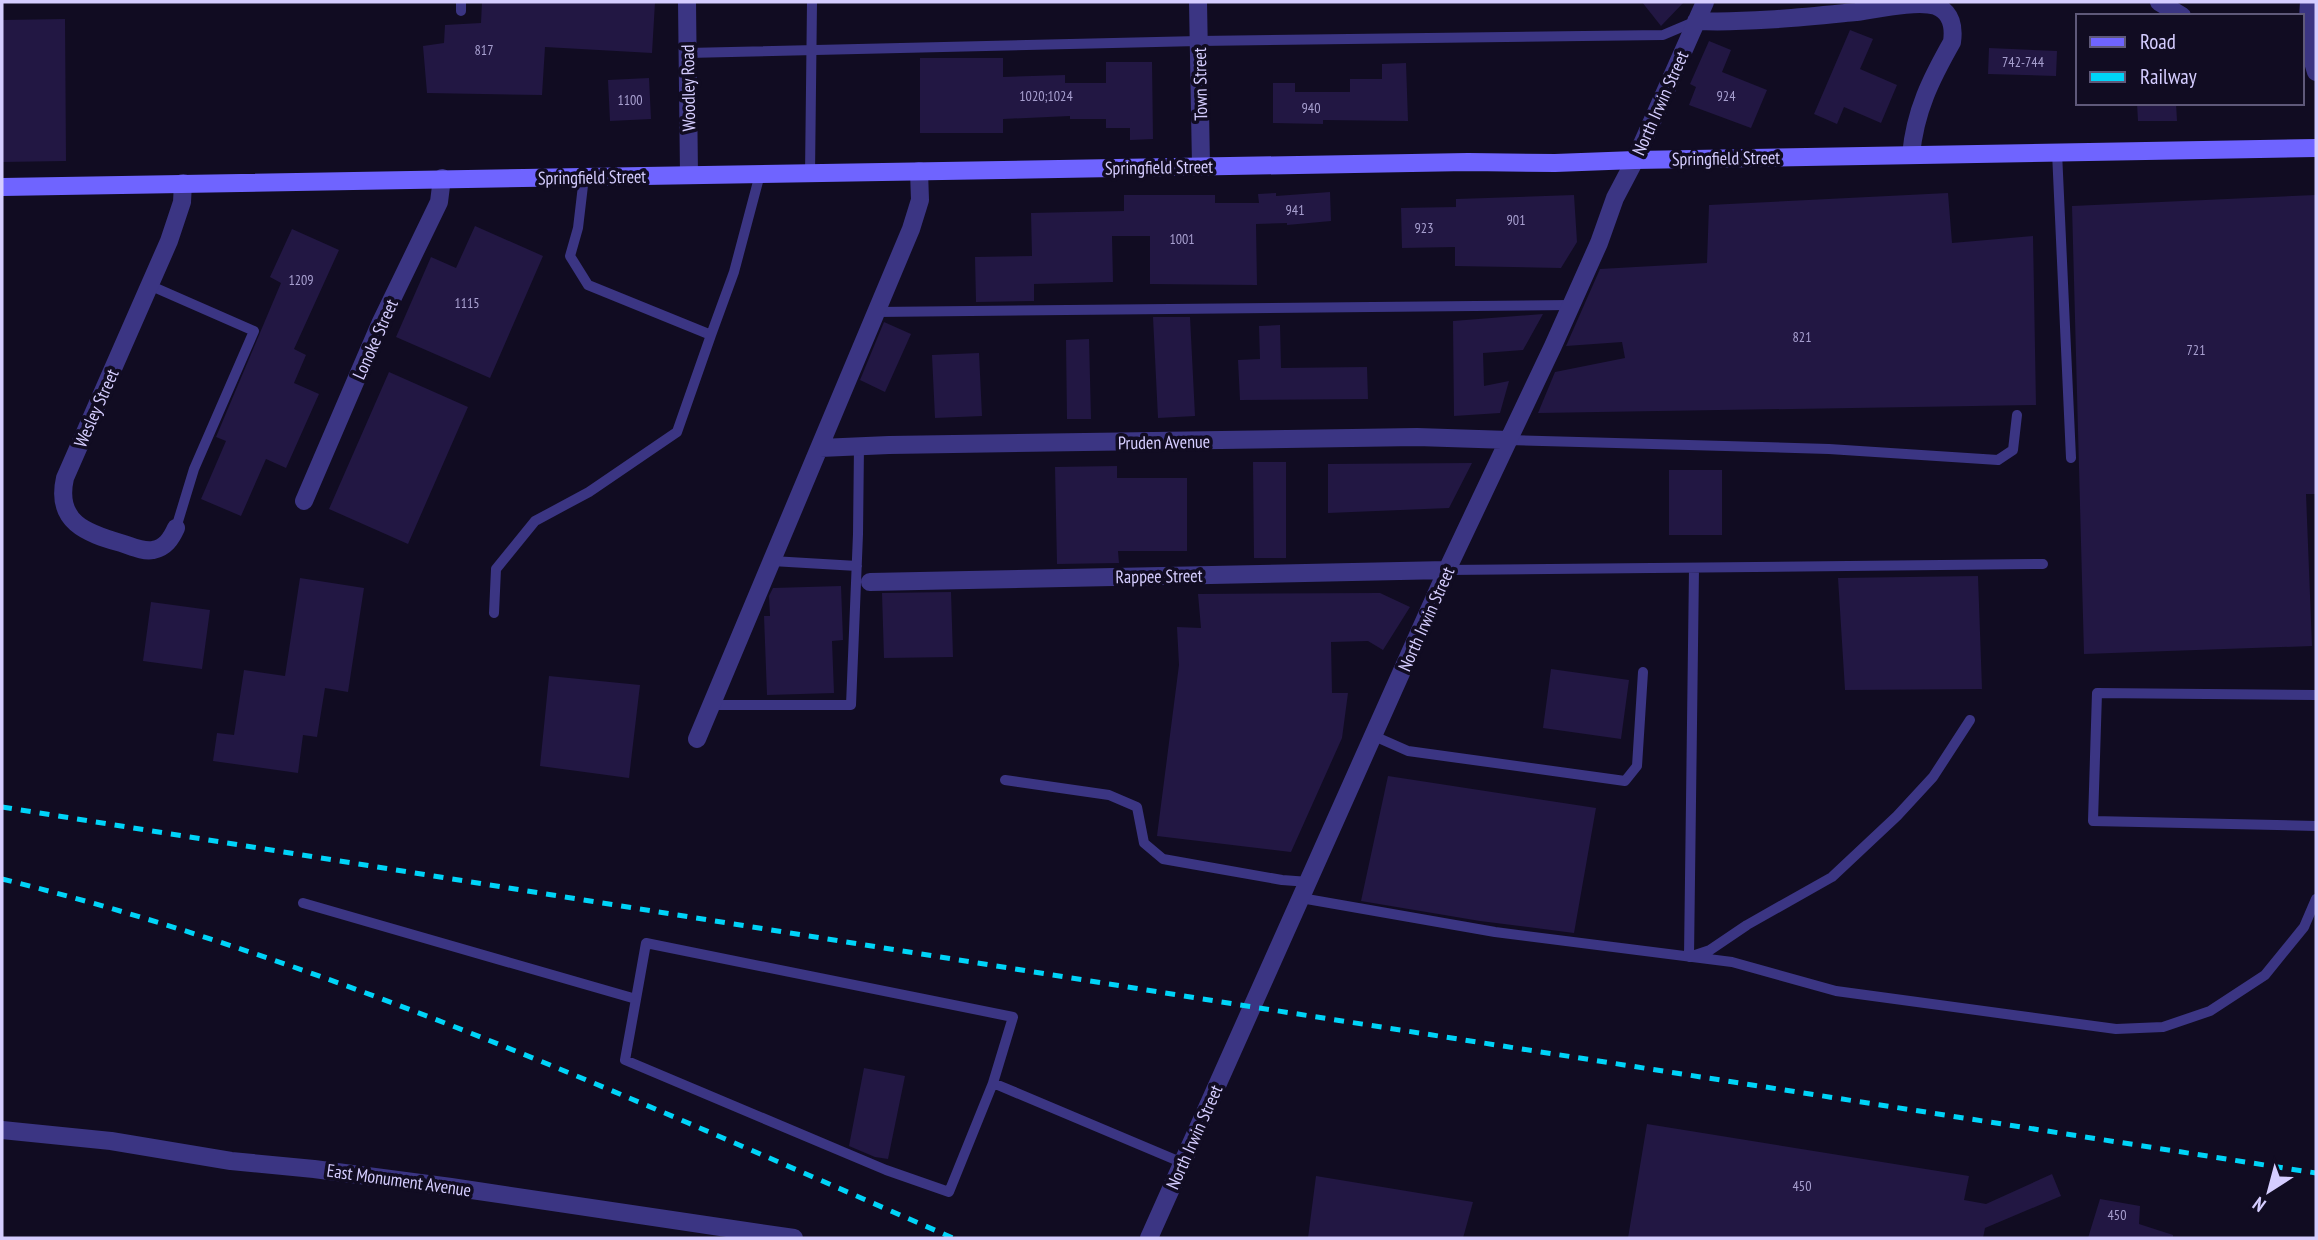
<svg xmlns="http://www.w3.org/2000/svg" width="2318" height="1240" font-family="'PT Sans Narrow',sans-serif">
<style>
.building{fill:#221743}
.lines{fill:none;stroke-linecap:round;stroke-linejoin:round}
.lane{stroke:#3b3583;stroke-width:10}
.street{stroke:#3b3583;stroke-width:18}
.secondary{stroke:#6f64ff;stroke-width:18}
.rail{stroke:#00d4f8;stroke-width:5;stroke-dasharray:10 9;stroke-linecap:butt}
.labels{text-anchor:middle;dominant-baseline:central;stroke-width:7;stroke-linejoin:round;paint-order:stroke}
.number-label{font-size:14px;fill:#a8a0d0}
.street-label{font-size:18px;fill:#d5cdff;stroke:#110c22}
</style>
<rect width="100%" height="100%" fill="#110c22"/>
<!-- building -->
<path class="building" d="M482 2H655L652 53 545 47 542 95 427 93 423 46 444 43 445 25 481 23Z
M1642 2H1684L1661 26Z
M65 19 66 161 2 162V20Z
M1850 30 1873 39 1860 69 1897 85 1881 123 1844 107 1837 124 1814 114Z
M1709 41 1731 50 1722 72 1767 90 1751 128 1689 105 1696 87 1690 84Z
M1989 48 2057 51 2056 76 1988 74Z
M920 58H1003V77L1065 75V83H1106V62H1152L1153 139 1130 140V128H1106V119H1070V116L1003 119V133H920Z
M1406 63 1408 121 1323 120V124L1273 123V83H1295V92H1350V79H1382V64Z
M649 78 651 119 610 121 608 80Z
M2137 103H2176L2177 121H2138Z
M1330 192 1331 221 1287 225V223L1256 224 1257 285 1150 284V236H1112L1113 282 1034 284V301L976 302 975 257 1032 256 1031 213 1124 211V195H1215V203H1259L1258 194 1276 193V196Z
M1948 193 1952 243 2033 236 2036 405 1538 413 1555 372 1625 358 1622 342 1566 346 1600 269 1707 263 1709 205Z
M1574 195 1577 242 1561 268 1455 266V247L1402 248 1401 208 1456 207V199Z
M2316 195V494H2306L2312 646 2084 654 2072 206Z
M475 226 543 256 490 378 396 337 431 257 456 268Z
M292 229 339 250 294 349 306 355 294 383 319 394 286 468 266 459 241 516 201 499 226 441 216 437 281 283 270 277Z
M1543 314 1523 350 1483 353 1484 386 1509 381 1500 413 1454 416 1453 321Z
M1153 317H1190L1195 416 1158 418Z
M884 322 911 334 885 392 860 380Z
M1280 325 1281 368 1367 367 1368 399 1240 400 1238 360 1260 359 1259 326Z
M1089 339 1091 419H1067L1066 340Z
M979 353 982 416 935 418 932 355Z
M389 372 468 407 408 544 329 509Z
M1253 462H1286V558H1254Z
M1472 463 1449 508 1328 513V464Z
M1117 466V478H1187V551H1118L1119 563 1057 564 1055 467Z
M1669 470H1722V535H1669Z
M1978 576 1982 689 1845 690 1838 578Z
M300 578 364 588 348 692 325 688 317 737 303 735 298 773 213 761 217 733 234 735 244 670 285 676Z
M841 586 843 640 832 641 834 693 767 695 764 616H770L769 596 773 588Z
M951 592 953 657 884 658 882 593Z
M1380 593 1410 607 1383 650 1368 641 1331 642 1332 693H1348L1342 738 1291 852 1157 836 1179 665 1177 627 1201 628 1198 594Z
M151 602 210 610 202 669 143 661Z
M1551 669 1629 680 1621 739 1543 728Z
M549 676 640 685 629 778 540 766Z
M1388 776 1596 808 1574 933 1480 921 1361 901Z
M864 1068 905 1076 888 1159 875 1157 849 1146Z
M1647 1124 1969 1176 1964 1200 1986 1204 2052 1174 2061 1196 1985 1228 1983 1238H1628Z
M1316 1176 1473 1202 1463 1238H1308Z
M2100 1199 2140 1206 2139 1224 2173 1235V1238H2088Z"/>
<g class="lines">
<!-- lane -->
<path class="lane" d="M461 2V11
M687 53 1199 41 1663 35 1696 21
M2057 152 2071 458
M810 174 812 2
M584 177 578 228 570 256 588 285 711 335 734 272 760 174
M149 285 254 331 194 469 176 528
M876 312 1571 305
M1509 440 1829 449 1998 460 2013 450 2017 415
M772 561 857 566
M1694 568 1689 957 1710 950 1747 925 1832 877 1897 816 1933 777 1970 720
M1447 570 2043 564
M494 613 496 569 535 521 589 492 677 432 711 335
M2316 695 2097 693 2093 821 2316 826
M712 705H851L858 534 859 446
M1374 736 1408 751 1625 781 1637 766 1643 672
M1005 780 1109 795 1137 807 1144 843 1163 859 1282 880 1309 882
M1301 898 1495 932 1732 962 1836 991 2116 1029 2163 1027 2210 1011 2265 975 2304 927 2316 899
M303 903 636 999 646 943 1013 1017 993 1083 1183 1163
M636 999 625 1060 886 1170 949 1192 993 1083"/>
<!-- street -->
<path class="street" d="M687 2 689 175
M1198 2 1201 166
M2159 2 2182 16
M2309 2C2307 26 2308 49 2316 72
M1696 21C1749 23 1804 17 1856 12 1877 9 1918 0 1936 6 1952 12 1954 28 1952 42 1931 79 1915 111 1911 155
M820 448 889 445 1417 437 1509 440
M304 501 380 324 439 202 442 178
M176 528C171 539 165 548 153 550 143 552 131 546 121 543 86 533 55 522 65 478L169 241 182 202 183 183
M870 582 1447 570
M697 739 911 229 920 200 919 171
M2 1130 111 1141 231 1161 314 1169 451 1187 794 1238
M1149 1238 1447 570 1553 346 1599 243 1615 198 1635 160 1705 2"/>
<!-- secondary -->
<path class="secondary" d="M2 187 1468 162 1555 163 1635 160 2316 148"/>
<!-- rail -->
<path class="rail" d="M2 807 1253 1007 2316 1173
M2 879C332 961 642 1103 953 1238"/>
</g>
<g class="labels">
<!-- number labels -->
<g class="number-label">
<text x="484" y="50">817</text>
<text x="2023" y="62">742-744</text>
<text x="1046" y="96">1020;1024</text>
<text x="1726" y="96">924</text>
<text x="630" y="100">1100</text>
<text x="1311" y="108">940</text>
<text x="1295" y="210">941</text>
<text x="1516" y="220">901</text>
<text x="1424" y="228">923</text>
<text x="1182" y="239">1001</text>
<text x="301" y="280">1209</text>
<text x="467" y="303">1115</text>
<text x="1802" y="337">821</text>
<text x="2196" y="350">721</text>
<text x="1802" y="1186">450</text>
<text x="2117" y="1215">450</text>
</g>
<!-- street labels -->
<g class="street-label">
<text transform="translate(1200 84) rotate(-91)">Town Street</text>
<text transform="translate(688 88) rotate(-91)">Woodley Road</text>
<text transform="translate(1660 103) rotate(-66)">North Irwin Street</text>
<text transform="translate(1726 158) rotate(-1)">Springfield Street</text>
<text transform="translate(1159 167) rotate(-1)">Springfield Street</text>
<text transform="translate(592 177) rotate(-1)">Springfield Street</text>
<text transform="translate(375 339) rotate(-66)">Lonoke Street</text>
<text transform="translate(96 408) rotate(-66)">Wesley Street</text>
<text transform="translate(1164 442) rotate(-1)">Pruden Avenue</text>
<text transform="translate(1159 576) rotate(-1)">Rappee Street</text>
<text transform="translate(1426 619) rotate(-66)">North Irwin Street</text>
<text transform="translate(1194 1137) rotate(-66)">North Irwin Street</text>
<text transform="translate(399 1180) rotate(8)">East Monument Avenue</text>
</g>
</g>
<!-- border -->
<rect width="2318" height="1240" fill="none" stroke="#d5cdff" stroke-width="7"/>
<!-- legend -->
<rect x="2076" y="14" width="228" height="91" fill="#110c22" stroke="#5f597a" stroke-width="2"/>
<rect x="2090" y="37" width="35" height="10" fill="#6f64ff" stroke="#5f597a" stroke-width="2"/>
<text x="2140" y="49" font-size="21" fill="#d5cdff">Road</text>
<rect x="2090" y="72" width="35" height="10" fill="#00d4f8" stroke="#5f597a" stroke-width="2"/>
<text x="2140" y="84" font-size="21" fill="#d5cdff">Railway</text>
<!-- north arrow -->
<g transform="translate(2269 1191) rotate(216)" stroke="#110c22" stroke-width="5" paint-order="stroke">
<path d="M0-5L12 26L0 18L-12 26Z" fill="#d5cdff"/>
<text y="-10" font-size="19" font-weight="bold" text-anchor="middle" fill="#d5cdff">N</text>
</g>
</svg>
